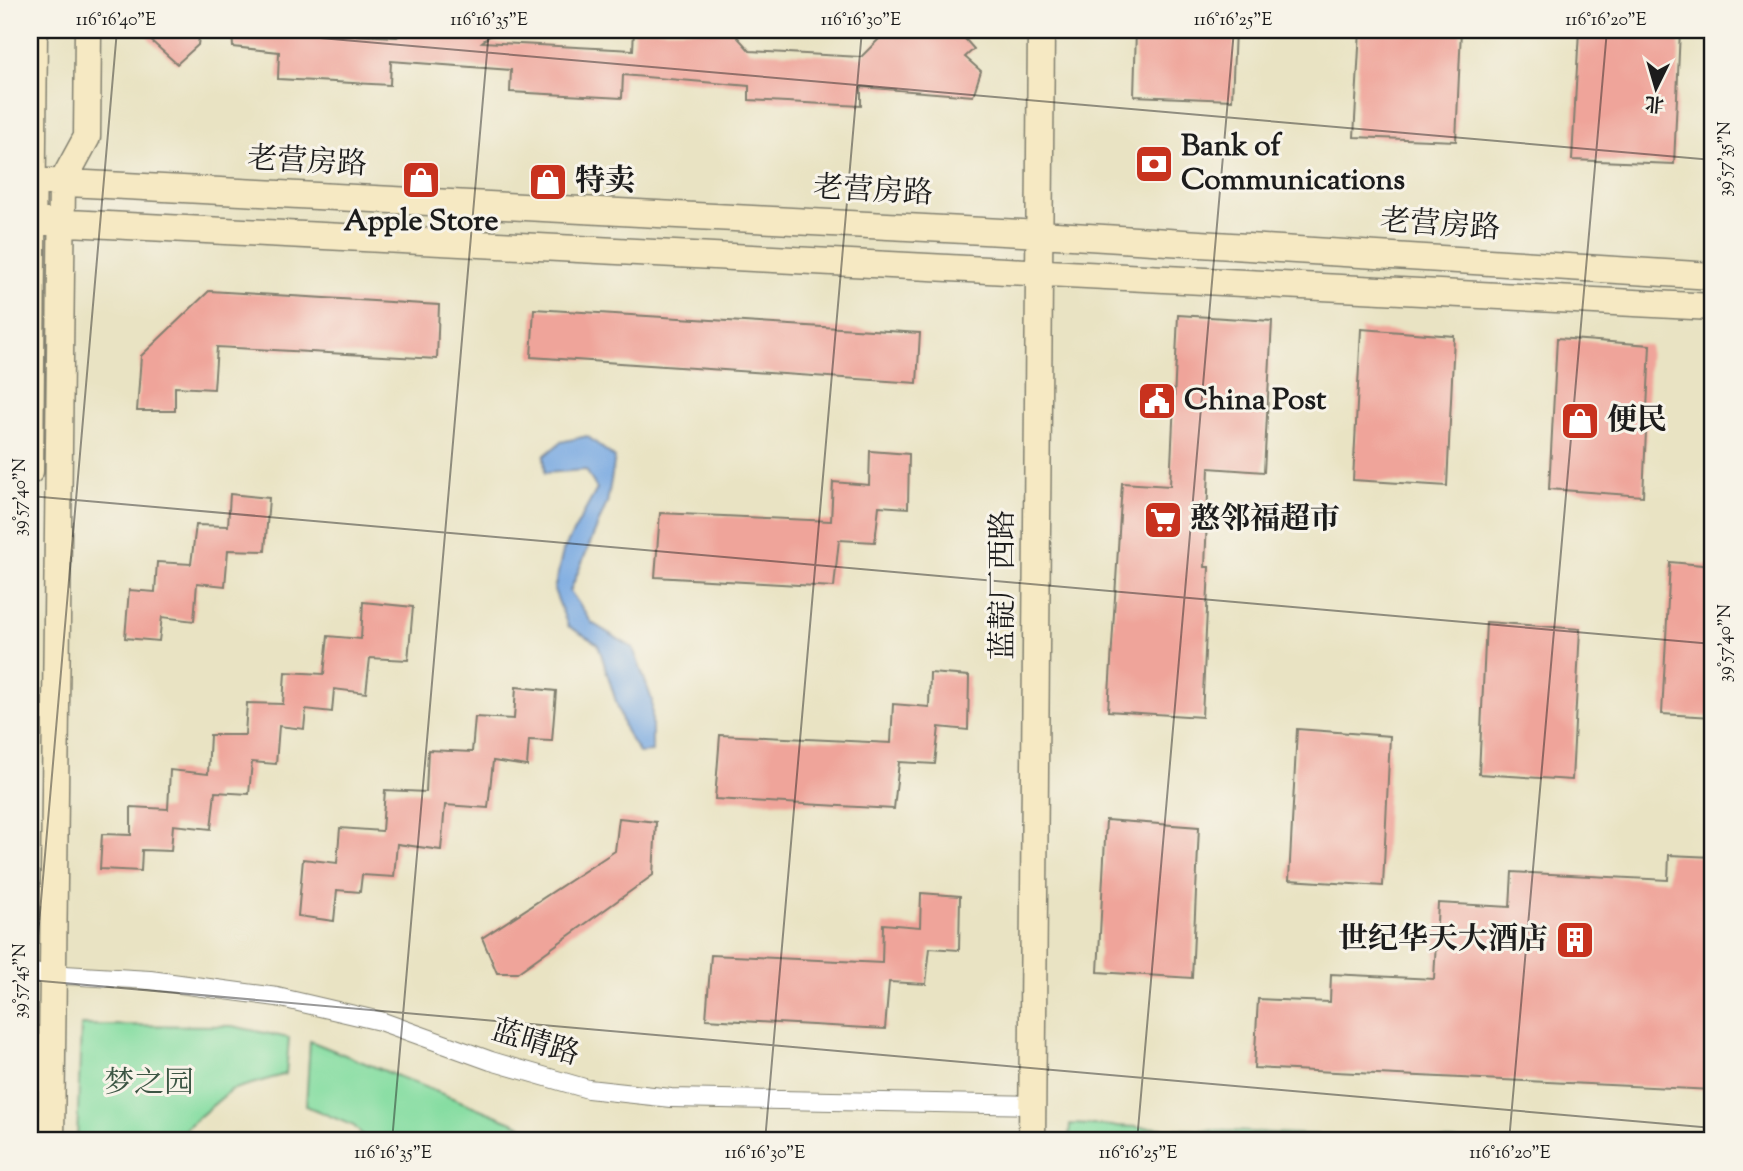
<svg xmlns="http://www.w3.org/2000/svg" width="1743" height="1171" font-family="'Sorts Mill Goudy','Noto Serif SC',serif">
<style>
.green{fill:#85dda1;stroke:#507c5e;stroke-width:2}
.water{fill:#76a7e1;stroke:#49627e;stroke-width:2}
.building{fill:#efa49a}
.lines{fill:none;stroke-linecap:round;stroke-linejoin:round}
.street-casing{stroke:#828070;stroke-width:20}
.secondary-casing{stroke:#828070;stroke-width:29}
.street{stroke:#fff;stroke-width:18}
.secondary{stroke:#f6e9c3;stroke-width:26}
.ticks{fill:none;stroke:#1c1c1c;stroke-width:2;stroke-opacity:0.45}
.labels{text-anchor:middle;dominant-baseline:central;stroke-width:6;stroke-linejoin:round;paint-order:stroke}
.poi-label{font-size:30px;font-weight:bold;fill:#1c1c1c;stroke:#f7f3e8;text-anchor:start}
.street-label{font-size:30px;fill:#1c1c1c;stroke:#f7f3e8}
.park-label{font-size:30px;fill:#3c5644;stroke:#f7f3e8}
.neatline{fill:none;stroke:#1c1c1c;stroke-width:2.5}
.ticks-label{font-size:18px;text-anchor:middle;fill:#1c1c1c}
</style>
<rect width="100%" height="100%" fill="#f7f3e8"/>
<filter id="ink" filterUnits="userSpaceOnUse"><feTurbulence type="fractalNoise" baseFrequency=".0143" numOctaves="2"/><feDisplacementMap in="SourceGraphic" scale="14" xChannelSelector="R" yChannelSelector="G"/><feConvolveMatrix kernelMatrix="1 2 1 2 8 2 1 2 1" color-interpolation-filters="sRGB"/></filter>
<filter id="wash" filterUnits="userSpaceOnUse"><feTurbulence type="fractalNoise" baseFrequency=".00686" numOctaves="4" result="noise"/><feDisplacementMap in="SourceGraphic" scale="28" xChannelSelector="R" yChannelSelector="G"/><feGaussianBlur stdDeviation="1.57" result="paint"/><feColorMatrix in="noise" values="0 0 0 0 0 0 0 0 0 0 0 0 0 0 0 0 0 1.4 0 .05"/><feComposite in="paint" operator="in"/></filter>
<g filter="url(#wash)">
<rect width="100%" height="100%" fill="#e9e3c3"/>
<!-- green -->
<path class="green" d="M81 1025 232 1026 289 1038 286 1074 231 1090 186 1128 179 1141H77Z
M310 1041 560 1141H582H368L354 1126 306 1106Z
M1070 1124 1459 1141H1069Z"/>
<!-- water -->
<path class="water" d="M587 436 615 458 607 503 570 591 592 623 633 648 652 700V752L639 753 625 730 598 644 568 626 554 590 563 551 597 489 586 470 545 473 544 456 561 442Z"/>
<g id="blocks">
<!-- building -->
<path class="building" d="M139 30H200L198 45 177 64Z
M232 30 397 37 407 30H497L482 42 633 50 634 30H731L750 51 861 57 888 30H947L952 37 959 32 974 49 965 57 981 71 973 96 861 87V106L749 100V86L623 75 622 98 510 92 511 70 391 61 390 85 278 79 279 52 233 47Z
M1136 30H1235L1232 100 1134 96Z
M1360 30H1461L1456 141 1354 137Z
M1579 30H1680L1674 164 1572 160Z
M209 291 439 305 437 359 217 347 214 389 175 387V411H137L141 356Z
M534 309 920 333 917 383 531 357Z
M1178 315 1272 321 1264 472 1209 468 1205 567H1209L1202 717 1108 711 1122 483 1170 486Z
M1361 329 1454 336 1447 486 1353 480Z
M1557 338 1650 345 1643 496 1549 489Z
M870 451 909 454 908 508 879 506 875 542 839 540 834 587 655 577 660 513 831 521 833 482 869 485Z
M230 494 269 498 265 551 228 550 225 586 197 583 194 621 162 617 159 641 125 638 129 590 155 592 157 562 191 564 196 525 228 526Z
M1670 562 1713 566V717L1662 714Z
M363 602 413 607 408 660 370 658 366 693 334 689 332 712 306 709 304 729 279 726 276 764 252 762 249 794 215 792 211 829 173 825 171 851 142 850 141 871 100 869 102 834 131 835V807L168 809 170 770 208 774 210 735H245L247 703 283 704 285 672 324 674 328 636 361 639Z
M1486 622 1580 629 1572 780 1479 774Z
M930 673 969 676 968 730 939 727 935 764 899 762 894 809 715 799 720 735 891 743 893 704 929 707Z
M516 687 556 691 552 741 529 740 527 766 493 761 488 808 445 805 441 850 397 844 394 877 362 875 360 892 337 890 334 921 298 916 303 859 337 863 340 828 382 831 385 790 426 792 428 750 472 752 475 717 514 719Z
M1297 729 1390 736 1383 886 1289 880Z
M619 818 656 822 653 875 517 973H497L482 938 615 851Z
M1106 820 1199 827 1192 978 1098 972Z
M1669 855 1713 857V1090L1254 1068 1258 999 1330 1002 1331 974 1434 979 1438 903 1510 907 1512 872 1668 880Z
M921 893 960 896 959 950 930 948 926 984 889 982 885 1029 706 1019 711 955 882 963 883 924 920 927Z"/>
</g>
</g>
<g filter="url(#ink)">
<use href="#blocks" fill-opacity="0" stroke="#828070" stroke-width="2"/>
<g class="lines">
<defs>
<path id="street" d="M30 973 150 980 277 997 380 1021 491 1061 588 1089 671 1098 1033 1105"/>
<path id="secondary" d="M30 181 1040 234 1713 276
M30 221 1713 307
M30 471 34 30
M51 1141 62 183 87 137 88 30
M1032 1141 1041 30"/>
</defs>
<!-- street casing -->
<use href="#street" class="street-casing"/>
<!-- secondary casing -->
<use href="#secondary" class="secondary-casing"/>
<!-- street -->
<use href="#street" class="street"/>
<!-- secondary -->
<use href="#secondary" class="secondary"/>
</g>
</g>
<!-- ticks -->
<path class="ticks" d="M229 30 1713 160M30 496 1713 644M30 980 1713 1128M30 1027 117 30M392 1141 489 30M765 1141 862 30M1137 1141 1234 30M1509 1141 1607 30"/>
<!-- icons -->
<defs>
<symbol id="bank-square" viewBox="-11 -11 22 22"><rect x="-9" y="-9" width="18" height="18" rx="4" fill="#c8321e" stroke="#f7f3e8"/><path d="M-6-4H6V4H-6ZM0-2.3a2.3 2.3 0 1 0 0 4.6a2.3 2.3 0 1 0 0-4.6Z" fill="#fff"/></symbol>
<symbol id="shop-square" viewBox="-11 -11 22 22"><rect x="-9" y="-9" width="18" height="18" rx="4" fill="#c8321e" stroke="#f7f3e8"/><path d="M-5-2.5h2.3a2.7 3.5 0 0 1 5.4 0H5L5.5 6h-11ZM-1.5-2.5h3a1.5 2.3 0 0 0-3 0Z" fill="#fff"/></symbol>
<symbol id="civic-square" viewBox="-11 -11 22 22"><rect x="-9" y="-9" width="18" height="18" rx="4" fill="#c8321e" stroke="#f7f3e8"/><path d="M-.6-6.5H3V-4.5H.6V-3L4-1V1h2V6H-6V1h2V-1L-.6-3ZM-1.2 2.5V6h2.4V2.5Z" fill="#fff"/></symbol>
<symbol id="supermarket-square" viewBox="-11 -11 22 22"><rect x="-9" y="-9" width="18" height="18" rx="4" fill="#c8321e" stroke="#f7f3e8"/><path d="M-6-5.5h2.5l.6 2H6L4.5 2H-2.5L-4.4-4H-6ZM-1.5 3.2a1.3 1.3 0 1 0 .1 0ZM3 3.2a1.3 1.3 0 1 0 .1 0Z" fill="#fff"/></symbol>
<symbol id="building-square" viewBox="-11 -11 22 22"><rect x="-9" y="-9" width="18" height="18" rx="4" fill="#c8321e" stroke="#f7f3e8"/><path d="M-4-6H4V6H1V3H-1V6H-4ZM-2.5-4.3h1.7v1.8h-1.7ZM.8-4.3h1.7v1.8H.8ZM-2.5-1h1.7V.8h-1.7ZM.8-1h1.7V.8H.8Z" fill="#fff"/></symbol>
</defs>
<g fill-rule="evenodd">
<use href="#bank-square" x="1132" y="142" width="44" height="44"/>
<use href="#shop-square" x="399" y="158" width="44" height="44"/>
<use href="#shop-square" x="526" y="160" width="44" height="44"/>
<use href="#civic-square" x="1135" y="379" width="44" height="44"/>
<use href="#shop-square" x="1558" y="399" width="44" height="44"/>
<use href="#supermarket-square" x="1141" y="498" width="44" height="44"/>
<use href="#building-square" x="1553" y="918" width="44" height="44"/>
</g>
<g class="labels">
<!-- poi labels -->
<g class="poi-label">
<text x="1181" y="147">Bank of<tspan x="1181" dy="34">Communications</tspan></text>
<text x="575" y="182">特卖</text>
<text x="421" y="222" text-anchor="middle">Apple Store</text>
<text x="1184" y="401">China Post</text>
<text x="1607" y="421">便民</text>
<text x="1190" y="520">憨邻福超市</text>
<text x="1548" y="940" text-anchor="end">世纪华天大酒店</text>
</g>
<!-- street labels -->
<g class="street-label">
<text transform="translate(307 163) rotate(3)">老营房路</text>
<text transform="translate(873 192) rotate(3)">老营房路</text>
<text transform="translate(1440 226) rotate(4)">老营房路</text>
<text transform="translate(1004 585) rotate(-90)">蓝靛厂西路</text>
<text transform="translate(535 1044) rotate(17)">蓝晴路</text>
</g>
<!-- park labels -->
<g class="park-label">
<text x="149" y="1084">梦之园</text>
</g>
</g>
<!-- margin -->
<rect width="1743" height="1171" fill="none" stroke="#f7f3e8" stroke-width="77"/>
<!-- north arrow -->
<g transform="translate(1656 88) rotate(185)" stroke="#f7f3e8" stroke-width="5" paint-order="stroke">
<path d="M0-5L12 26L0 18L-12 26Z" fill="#1c1c1c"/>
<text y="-10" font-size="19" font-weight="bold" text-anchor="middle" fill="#1c1c1c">北</text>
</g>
<rect x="38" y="38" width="1666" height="1094" class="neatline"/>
<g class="ticks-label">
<text x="116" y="25">116°16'40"E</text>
<text x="489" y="25">116°16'35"E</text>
<text x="861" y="25">116°16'30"E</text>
<text x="1233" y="25">116°16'25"E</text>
<text x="1606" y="25">116°16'20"E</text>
<text transform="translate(1724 159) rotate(-90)" y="6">39°57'35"N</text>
<text transform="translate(19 497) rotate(-90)" y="6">39°57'40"N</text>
<text transform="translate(1724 643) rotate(-90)" y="6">39°57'40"N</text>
<text transform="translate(19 981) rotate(-90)" y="6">39°57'45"N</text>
<text x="393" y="1158">116°16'35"E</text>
<text x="765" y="1158">116°16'30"E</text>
<text x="1138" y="1158">116°16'25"E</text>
<text x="1510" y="1158">116°16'20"E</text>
</g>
</svg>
